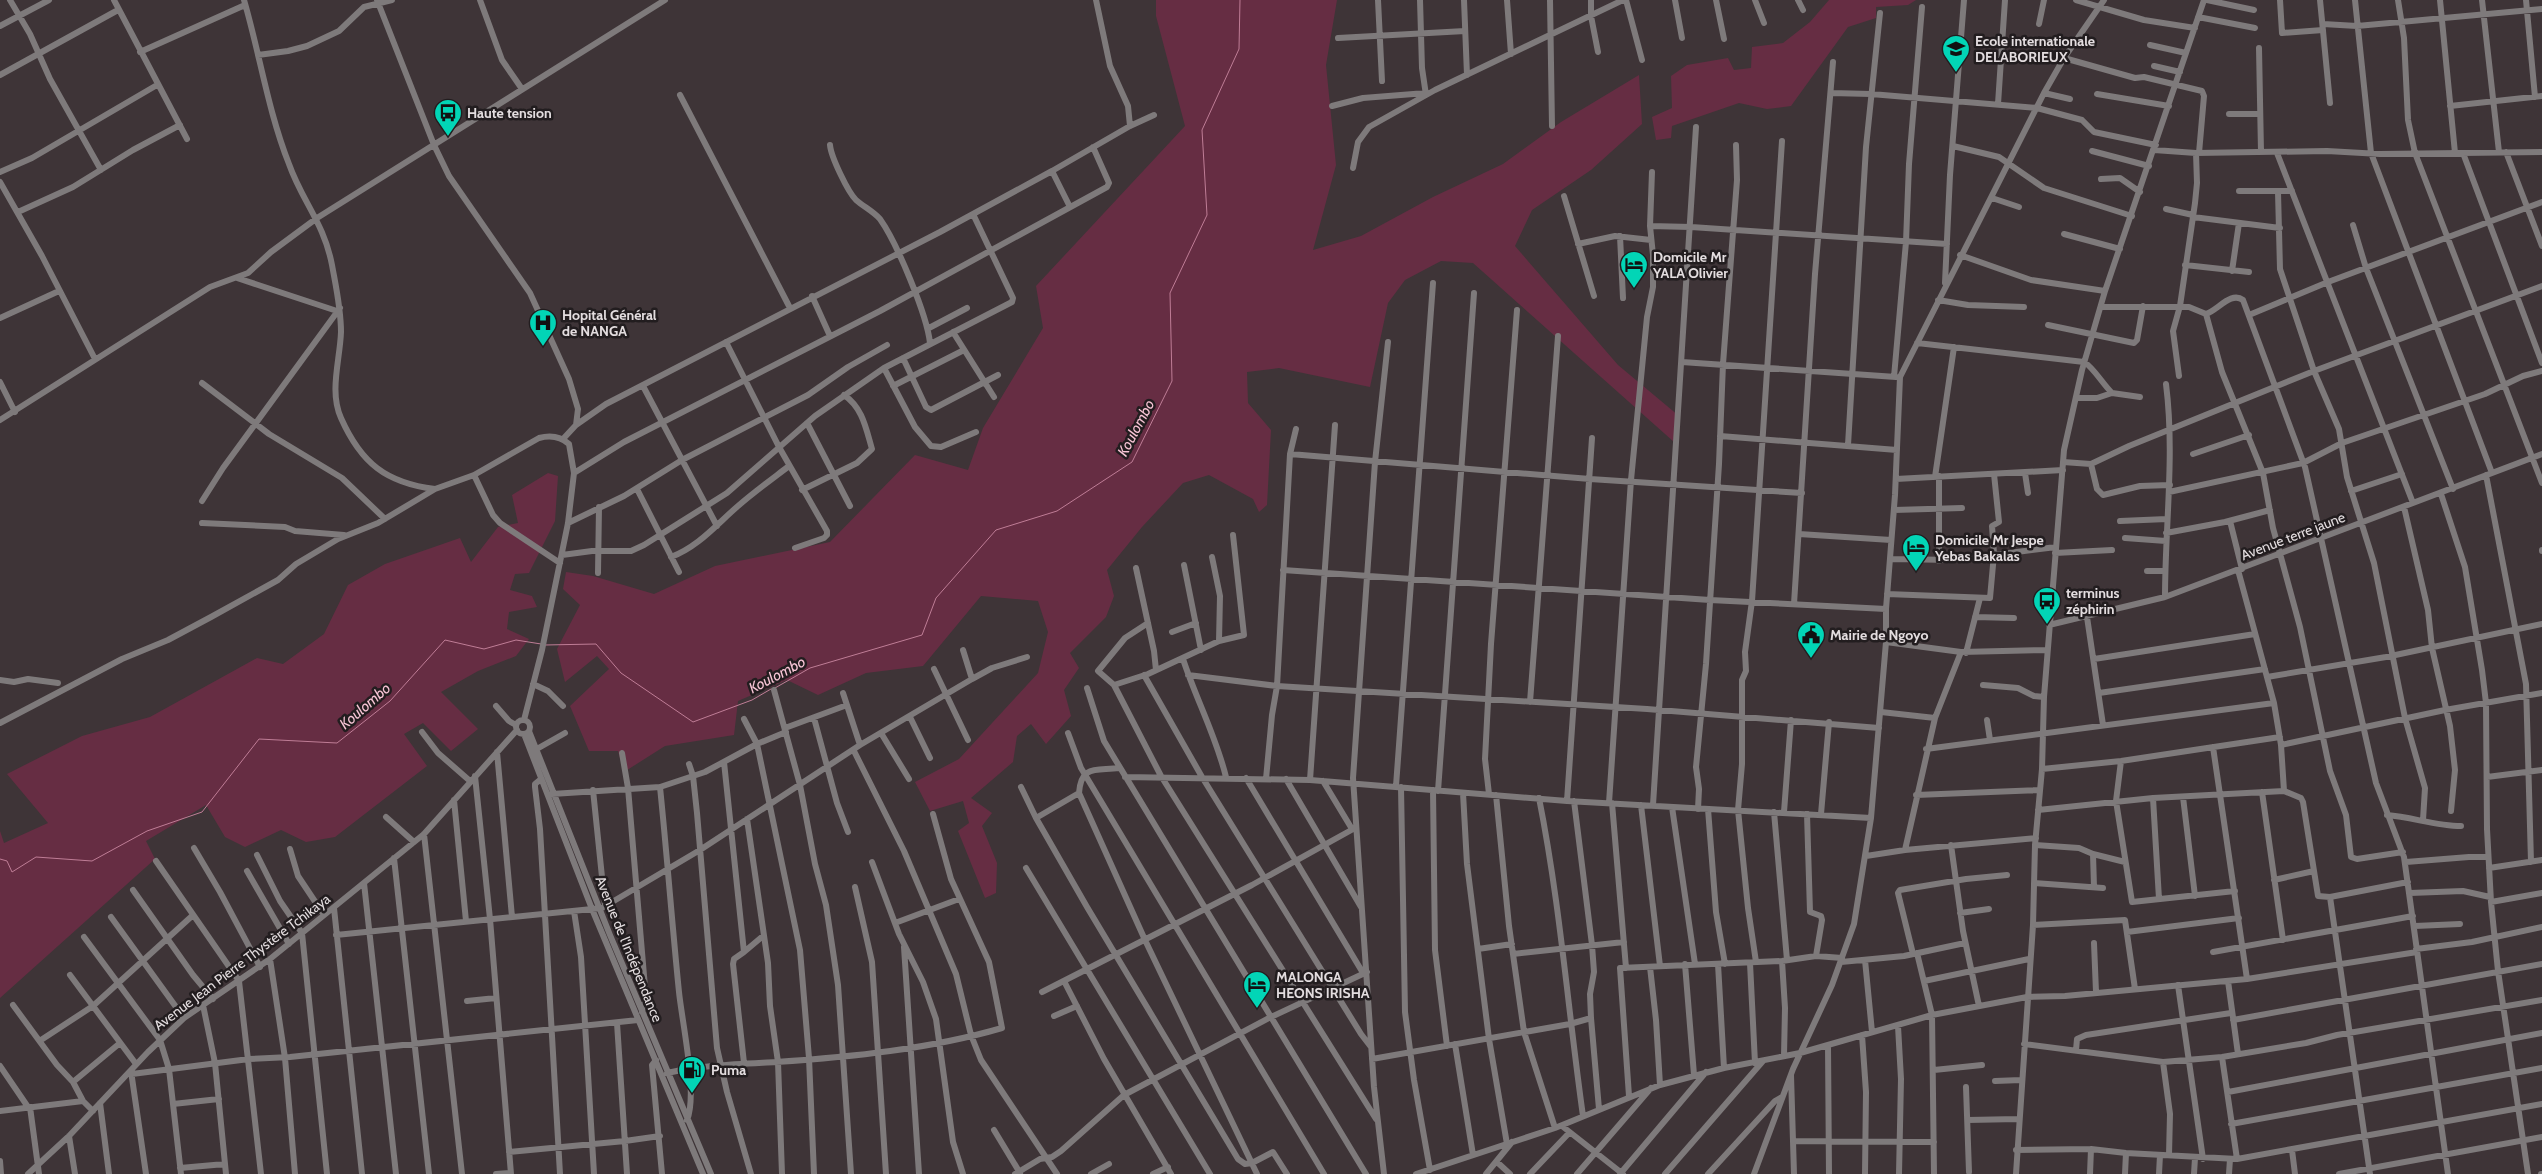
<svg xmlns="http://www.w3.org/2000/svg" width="2542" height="1174" font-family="Cabin,sans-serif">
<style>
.green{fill:#662d43}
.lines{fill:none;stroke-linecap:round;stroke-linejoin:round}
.stream{stroke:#bf7d96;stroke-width:1}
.minor{stroke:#7e7a7b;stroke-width:6}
.labels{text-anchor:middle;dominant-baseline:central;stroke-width:5;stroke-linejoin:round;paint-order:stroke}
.poi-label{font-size:14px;font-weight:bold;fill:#e3dddf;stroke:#221d1f;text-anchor:start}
.street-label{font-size:14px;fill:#e3dddf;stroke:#221d1f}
.water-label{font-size:15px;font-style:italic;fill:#f8c5d6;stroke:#221d1f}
</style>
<rect width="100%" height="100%" fill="#3e3437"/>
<!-- green -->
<path class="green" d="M1156 0H1337L1326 65 1336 165 1313 250 1361 236 1433 197 1503 164 1561 122 1639 75 1642 124 1591 170 1532 210 1515 246 1618 365 1679 416 1674 442 1473 263 1441 261 1405 280 1388 303 1370 387 1279 368 1247 372 1248 403 1271 430 1267 505 1259 512 1253 499 1209 475 1183 483 1142 527 1107 570 1114 596 1106 617 1070 653 1079 668 1064 690 1071 716 1046 744 1031 724 1017 736 1013 762 971 798 992 813 982 826 997 863 996 893 985 898 958 831 969 823 963 801 930 811 915 782 959 759 1038 673 1048 632 1038 601 981 596 923 666 866 673 818 695 787 680 738 701 734 735 665 746 624 772 618 751H589L570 706 609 669 597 656 565 682 557 649 580 605 563 589 566 572 593 576 654 594 715 566 830 542 915 455 968 470 983 428 1043 328 1036 286 1185 126 1156 16Z
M1829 0H1916L1908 5 1876 7V18L1848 27 1791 106 1767 109 1739 103 1672 126 1671 138 1656 140 1652 117 1672 108 1671 76 1687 65 1728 58 1734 70 1751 68 1752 47 1783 43 1810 22Z
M548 473 558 476 555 521 529 573 515 574 510 590 532 596 537 607 509 612 507 629 529 639 516 656 478 671 441 692 478 729 451 751 423 723 404 734 427 766 335 837 306 842 281 830 245 847 225 837 206 805 146 841 155 859 0 998V831L4 843 48 823 7 774 82 736 150 717 257 658 283 664 324 634 348 585 385 564 460 538 471 562 498 527 518 523 512 495Z"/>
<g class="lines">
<!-- stream -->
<path class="stream" d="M545 645 596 644 621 673 693 722 752 700 771 689
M775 688 810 668 922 635 936 598 996 530 1057 511 1132 462 1172 381 1170 293 1207 215 1202 130 1239 49 1240 0
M0 859 7 861 12 872 36 857 92 861 147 831 202 812 259 739 337 743 390 701 445 640 484 649 516 640 541 644"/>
<!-- minor -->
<path class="minor" d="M10 0 30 34 50 79 101 170
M114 0 187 139
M244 0C260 55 268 111 289 164 302 201 324 223 332 265 336 287 341 309 341 332 340 360 329 392 341 418 361 463 386 483 435 489
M377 0 434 145 449 176 530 293 569 379 578 409 576 425 563 439
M480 0 502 60 522 89
M1096 0 1110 66 1128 106 1130 126
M1378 0 1382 81
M1420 0 1422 68 1426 95
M1464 0 1467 75
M1507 0 1511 54
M1550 0 1552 126
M1591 0V16L1598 52
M1626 0 1642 60
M1675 0 1682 38
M1716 0 1724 39
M1755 0 1764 23
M1798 0 1803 10
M2076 0 2144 20 2195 28
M2207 0 2254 10
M2280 0 2282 33 2323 30
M2320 0 2330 103
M2355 0 2371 153 2492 473
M2398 0 2404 38 2408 120 2415 153 2542 483
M2440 0 2455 153
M2482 0 2499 152
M2526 0 2535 97
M2198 17 2255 28
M2039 24 2044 0
M2323 24 2357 26 2542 9
M0 26 49 0
M1338 38 1465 31
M2150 45 2186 53
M2259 48 2261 152
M140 52 245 5
M258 55 288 51 307 46 339 31 364 7 392 0
M2064 58 2135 78 2144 77 2202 91 2204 96 2199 153
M2154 66 2180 72
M0 75 118 10
M1831 93 1871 94 2037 108 2082 120 2094 132 2156 145
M2044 93 2070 99
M2097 94 2169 106
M680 95 790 308
M1998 104 2005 0
M1332 106 1363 98 1426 93
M2450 106 2542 96
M2229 114H2260
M830 145C831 157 848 192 856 200 864 207 873 211 880 219 897 243 927 315 930 343
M1953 146 1999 157 2044 188 2132 216
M2154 150 2196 153 2327 151 2380 154 2542 152
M2092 151 2149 166
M2506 152 2542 246
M2277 153 2413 503
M2463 153 2542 363
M1353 168 1358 142 1369 127 1435 90 1623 0
M1052 171 1070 207
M0 172 32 158 157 85
M2101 179 2120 178 2140 192
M0 182 42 256 95 359
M2239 191H2292
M2278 192 2280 269 2314 371 2339 429 2347 477 2374 563 2405 718 2425 788 2423 820
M1564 196 1594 296
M1992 198 2019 207
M2166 209 2193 215
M18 212 73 187 133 150 180 125
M2193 217 2280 228
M2353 225 2366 268 2453 489
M1650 226 1691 227 1947 244
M2064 234 2120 249
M1620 236 1623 298
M1578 244 1615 236 1651 240
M1960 255 2031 280 2105 291
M2185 265 2249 272
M2232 271 2239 223
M237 278 337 311
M1945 283 1950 175 1964 0
M812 296 830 336
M1938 300 1968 305 2024 307
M2101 307H2189L2206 314C2218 310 2231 291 2243 300L2305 467 2376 783 2404 857 2448 1174
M2206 314 2222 372 2263 473 2273 528 2300 627 2330 771 2346 815 2351 857 2357 859 2403 852
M2249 315 2328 282 2542 202
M0 318 59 291
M2048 325 2134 343 2137 340 2143 306
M929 328 967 308
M953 332 994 397
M726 342 779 447 827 531V535L824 538 795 548
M1917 343 2084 362C2093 367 2102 383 2112 393
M903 358 926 407 931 410 998 375
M1682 362 1896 377
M884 368 915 427 931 446 941 447 976 432
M2179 376 2173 331 2180 306 2195 203 2197 183 2196 153
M1894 377 1906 242 1909 164 1922 7
M0 382 15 412
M202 383 269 434 342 478 385 519
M643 386 717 526
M893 386 964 350
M2076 398H2097L2112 393 2140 397
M0 420 210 287 248 273 271 252 317 218 665 0
M807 423 850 506
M576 425 606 404 940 232 1052 171 1130 126 1154 115
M1720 436 1897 450
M1848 445 1866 147 1880 13
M1290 454 1590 479 1802 493
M2193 454 2249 435
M2063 462 2091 464 2129 446 2314 371 2542 286
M2091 464 2097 489 2103 495 2140 486 2170 485
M574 473 624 442 880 311 1107 187 1109 183 1093 147
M2025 473 2028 493
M474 475 493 515 500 523 560 563
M2486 475 2526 684 2531 862
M1935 477 1954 347
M1896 479 2063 470
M637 489 679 572
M802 490 857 463 872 449C866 429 863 408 844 395
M2351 491 2402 474
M2169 492 2303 463 2342 443 2485 394 2523 376 2542 371
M2441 494 2465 567 2482 670 2486 703 2487 829 2491 902 2498 971 2528 1174
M202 501 223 468 340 308
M2404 507 2428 610 2432 648 2450 726 2455 770 2451 811
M1894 510 1962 508
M2120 521 2167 519
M2230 521 2242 569
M202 523 285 527 295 531 344 535
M568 523 624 496 682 460 808 395 848 367 887 345
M2166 533 2225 522 2270 510
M1799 534 1891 540
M2125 538 2166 541
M2542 550V551
M2055 553 2112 550
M562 555 592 551H631L644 545 727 493 815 416 884 368 1012 302 1013 298 973 214
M671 557C698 547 716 525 738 506 754 492 772 479 789 466
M1212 557 1220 596 1219 641
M1890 559 1955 560 2056 547
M1939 561V476
M1184 565 1201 650
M1136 568 1154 651 1156 670
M1283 570 1710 600 1886 609
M2238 570 2274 703 2281 745 2284 791 2301 798 2303 802 2318 896 2330 897 2370 1174
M2147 571H2165
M598 573 599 507
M1887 594 1990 598 1994 554 1992 526 1999 522 1994 474
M2165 597C2165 526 2175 455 2166 384
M1794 604 1815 274 1833 62
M1975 617 2014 618
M2087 617 2103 725
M1148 623 1125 638 1098 671 1114 685 1148 674 1219 641 1244 635 1233 535
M2049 625 2165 597 2542 454
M1172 632 1196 623
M1886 642 1961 652
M963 650 972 679
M1966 653 1980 598
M1183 659C1196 699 1216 736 1226 777
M2094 659 2255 634
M934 669 968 740
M1144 675 1202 777 1361 1034 1371 1047
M1188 675 1277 686 1647 709 1879 728
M2267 677 2386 657 2542 624
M0 680 14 682 28 679 58 683
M533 684 548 691 563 706
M1114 685 1161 776 1376 1119
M1983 685 2018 688 2034 696 2044 697
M1087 688 1104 741 1366 1174
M774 690 800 785 815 864 826 905 838 985 851 1174
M843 693 860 745
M2099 693 2265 669
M1530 702 1558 336
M496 706 509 721 516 725
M1881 712 1935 718
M910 717 930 758
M814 718 837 803 848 832
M744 719 757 744 800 950 809 1058 814 1174
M516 727a7 7 0 1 1 14 0a7 7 0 1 1-14 0Z
M1987 720 1990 740
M0 723 122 659 168 640 211 617 278 580 296 564 338 539 378 523 435 489 474 475 539 438C550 435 560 436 569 444L574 473 568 523 542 650 524 720
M785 728 847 705
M529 731 610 935 711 1174
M422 732 438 753 470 781
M881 733 909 779
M1068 733 1081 768 1324 1174
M524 734 592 909 703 1174
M2281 745 2445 710 2542 693
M2213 747 2247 979
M1926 749 2274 703
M535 750 565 733
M854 751 904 851 956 974 971 1035 981 1060 1057 1174
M497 752 512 917
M622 753 628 788 646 999 642 1012
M2121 761 2116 801 2132 902 2235 891
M724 762 744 952 734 959 733 964 744 1063
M689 764 693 776 697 813 717 1048 727 1092 751 1174
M1119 768C1097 771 1081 764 1079 793L1145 940 1257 1174
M2042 769 2121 761 2280 737
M475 776 490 919 511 1174
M1125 777 1310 780 1567 801 1871 818
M2487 777 2542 770
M1246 778 1363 973
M541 779 535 784V787L540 829 560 1174
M1266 779 1272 715 1277 686 1290 454 1296 429
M1286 779 1361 907
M1310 780 1335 425
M1323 781 1352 829
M1396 786 1433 283
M660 787C667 855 672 923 679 992 682 1022 698 1094 687 1120
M1021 787 1036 818 1087 907 1238 1159 1245 1164 1252 1163 1273 1152 1287 1174
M1401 787 1405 1012 1414 1080 1430 1170
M593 790 605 906
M1433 790 1435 950 1447 1046
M1438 791 1474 293
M2262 792 2283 940
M1463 793 1467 864 1489 1039 1507 1144
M552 794 660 787 705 772 757 744 786 732
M1489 794 1485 759 1491 644 1517 310
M1496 795 1509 926 1524 1032 1555 1128
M1916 795 2040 790
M2183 797 2195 896
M1539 798C1560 903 1568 1010 1583 1116
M2153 798 2159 899
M454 800 466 921
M1567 801 1592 438
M1574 801 1592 945 1594 972 1590 994 1591 1018 1599 1109
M1609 803 1631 480 1647 317 1653 287V255L1650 226 1652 172
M1612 803 1626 968
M1641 805 1660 966
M1653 805 1696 127
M1672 807 1695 964
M1698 809 1699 789 1696 767 1706 664 1719 464 1723 364 1737 180 1736 145
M1708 809 1716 912 1725 964
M2038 810 2153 798 2284 791
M1774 812 1787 960
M1784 812 1791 720
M1807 814 1810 912 1821 916 1822 920 1816 956
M1821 814 1829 722
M2387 815C2412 817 2436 826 2461 826
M386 817 414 842
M1036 818 1079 793
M747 819 768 963 770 1006 778 1062 782 1174
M424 834 462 1174
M1951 845 1963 931 1979 1006
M2035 845 2079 848 2093 854
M194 848 220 892 260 967
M290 849 298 876 324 915
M1905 850 2036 838
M257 855 280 901 302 933 327 1174
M1866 856 1905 850 1935 718 1961 652 2047 650
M394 858 429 1174
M156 861 239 981 261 1174
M872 862 899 934 923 982 936 1019 953 1142 963 1174
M2406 862 2469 857H2488
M1026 868 1210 1174
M2489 868 2542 860
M247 871 289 944
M2274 880 2314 871
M364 883 396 1174
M2034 883 2103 888
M855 887 872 962 886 1174
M2094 887 2093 854 2125 862
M133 890 193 975 213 999
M2410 893 2463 891 2490 897
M2330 897 2408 882
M2491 902 2542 893
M334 908 362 1174
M574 911 581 957 594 1174
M1960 913 1989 909
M111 917 184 1018
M895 923 959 899
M2033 925 2125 920 2135 989
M2415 926 2460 924
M2127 932 2239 918
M336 935 602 908 700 850 860 745 972 679 992 668 1027 657
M84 937 160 1040 169 1069 181 1174
M2094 943 2096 992
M904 947 919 1174
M1478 949 1512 944
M2416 949 2472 942 2542 927
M744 952 763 936
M2213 952 2413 916
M1917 953 1932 1015 1934 1174
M1513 954 1624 942
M1913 954 1898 893 1900 890 1966 879 2007 875
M270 959 285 1058 295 1174
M1865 960 1872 1032
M1782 961 1785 1008 1784 1056
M1756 962 1748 908 1738 810 1742 764V680L1746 671 1745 652 1752 601 1782 141
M1841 962 1904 956 1965 943
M1750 963 1755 1063
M1685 964 1694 1075
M1718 964 1724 1068
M1650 967 1656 1020 1660 1085
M70 975 136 1064
M1064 981 1104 1059 1171 1174
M1924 981 2029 959
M2228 981 2238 1054
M2178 985 2203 1159
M1042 992 1252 885 1355 828
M467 1001 496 998
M13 1005 57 1065 73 1082 83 1101 93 1111
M203 1005 215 1063 226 1174
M1054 1016 1077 1006
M2233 1020 2542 964
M617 1023 627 1174
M1898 1026 1901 1079 1899 1174
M1862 1035 1866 1092 1865 1174
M41 1040 93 1006 192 916
M1455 1044 1473 1155
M2024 1044 2163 1062 2222 1057 2306 1043 2337 1035 2542 1000
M1828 1045 1829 1174
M2076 1050 2077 1039 2086 1035 2231 1013
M2222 1057 2237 1159
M1372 1059 1570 1024 1591 1018
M656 1060 652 1065 662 1174
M2163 1062 2170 1114 2169 1155
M0 1066 28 1107
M1934 1070 1982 1065
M131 1071 146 1174
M667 1073C703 1065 739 1064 776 1062 851 1057 930 1049 1002 1028L989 962 951 879 933 814
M132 1074 249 1059 290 1057 638 1020
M1791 1075 1794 1174
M1995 1081 2021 1080
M73 1082 120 1043
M1966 1087 1969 1172
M2228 1092 2542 1033
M1629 1096 1620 968 1782 961 1816 956 1842 958
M100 1103 109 1174
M173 1104 219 1099
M30 1107 39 1174
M0 1111 83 1101
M1968 1120 2018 1119
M2231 1124 2542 1068
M1562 1126 1623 1174
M994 1130 1020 1173
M69 1136 75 1174
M1794 1141 1934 1142
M2016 1150 2091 1149 2126 1153 2237 1159 2542 1104
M2292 1150 2295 1174
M509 1152 625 1141 660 1136
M0 1161 1 1174
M1497 1162 1510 1174
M180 1168 225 1164
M28 1174 69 1136 148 1052 184 1018 270 959 424 834 517 730
M496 1174 510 1173
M1015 1174 1040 1159 1052 1157 1061 1151 1124 1095 1271 1017 1367 972
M1091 1174 1109 1164
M1153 1174 1168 1167
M1384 1174 1374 1087 1353 778 1375 462 1388 342
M1416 1174 1555 1128 1660 1085 1724 1068 1800 1053 1932 1015 2027 997 2065 996 2247 979 2417 952
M1486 1174 1512 1142
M1530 1174 1569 1133
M1577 1174 1651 1088
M1620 1174 1706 1072
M1665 1174 1763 1061
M1708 1174 1775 1101 1782 1097
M1754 1174 1793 1069 1832 985 1854 924 1871 818 1886 642V609L1895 495 1900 377 2044 93 2064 58 2104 0
M2016 1174 2033 925 2035 845 2042 769 2044 697 2064 450 2082 370 2105 291 2204 0
M2090 1174 2091 1149
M2125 1174 2126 1153
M2159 1174 2160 1155
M2194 1174 2195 1158
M2229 1174 2230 1159
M2339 1174 2542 1137
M2541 1174H2542"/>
</g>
<!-- icons -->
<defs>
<symbol id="school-pin" viewBox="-11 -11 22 30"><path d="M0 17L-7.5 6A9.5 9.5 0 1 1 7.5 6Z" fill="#02d5b6" stroke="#221d1f"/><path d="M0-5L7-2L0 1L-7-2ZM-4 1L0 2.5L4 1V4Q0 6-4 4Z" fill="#111"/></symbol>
<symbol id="bus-pin" viewBox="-11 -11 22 30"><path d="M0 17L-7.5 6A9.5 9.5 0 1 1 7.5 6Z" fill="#02d5b6" stroke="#221d1f"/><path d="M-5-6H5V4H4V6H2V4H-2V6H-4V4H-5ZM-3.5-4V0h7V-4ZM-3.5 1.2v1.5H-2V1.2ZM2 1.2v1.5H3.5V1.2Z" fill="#111"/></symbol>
<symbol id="hotel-pin" viewBox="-11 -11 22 30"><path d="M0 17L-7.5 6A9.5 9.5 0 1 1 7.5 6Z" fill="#02d5b6" stroke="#221d1f"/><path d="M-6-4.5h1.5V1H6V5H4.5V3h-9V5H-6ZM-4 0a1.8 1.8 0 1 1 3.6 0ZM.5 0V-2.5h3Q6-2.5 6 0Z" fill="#111"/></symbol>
<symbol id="hospital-pin" viewBox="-11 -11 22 30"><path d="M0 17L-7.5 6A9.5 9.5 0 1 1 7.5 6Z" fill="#02d5b6" stroke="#221d1f"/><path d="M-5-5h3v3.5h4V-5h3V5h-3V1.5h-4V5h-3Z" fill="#111"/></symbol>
<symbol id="civic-pin" viewBox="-11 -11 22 30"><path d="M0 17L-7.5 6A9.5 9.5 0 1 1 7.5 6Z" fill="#02d5b6" stroke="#221d1f"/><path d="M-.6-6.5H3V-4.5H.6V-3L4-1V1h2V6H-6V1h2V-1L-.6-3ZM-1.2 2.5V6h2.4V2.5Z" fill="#111"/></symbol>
<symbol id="fuel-pin" viewBox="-11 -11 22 30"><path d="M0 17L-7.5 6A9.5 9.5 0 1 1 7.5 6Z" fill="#02d5b6" stroke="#221d1f"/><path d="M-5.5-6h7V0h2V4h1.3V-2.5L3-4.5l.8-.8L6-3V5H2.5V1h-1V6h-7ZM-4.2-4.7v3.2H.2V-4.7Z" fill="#111"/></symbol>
</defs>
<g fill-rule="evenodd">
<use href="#school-pin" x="1940" y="33" width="32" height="43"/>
<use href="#bus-pin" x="432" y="97" width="32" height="43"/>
<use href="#hotel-pin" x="1618" y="249" width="32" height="43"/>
<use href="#hospital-pin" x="527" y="307" width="32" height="43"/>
<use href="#hotel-pin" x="1900" y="532" width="32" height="43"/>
<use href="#bus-pin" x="2031" y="585" width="32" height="43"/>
<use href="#civic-pin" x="1795" y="619" width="32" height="43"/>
<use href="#hotel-pin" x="1241" y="969" width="32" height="43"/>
<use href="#fuel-pin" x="676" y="1054" width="32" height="43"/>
</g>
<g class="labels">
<!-- poi labels -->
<g class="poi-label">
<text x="1975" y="41">Ecole internationale<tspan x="1975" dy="16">DELABORIEUX</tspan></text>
<text x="467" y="113">Haute tension</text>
<text x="1653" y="257">Domicile Mr<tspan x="1653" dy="16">YALA Olivier</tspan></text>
<text x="562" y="315">Hopital Général<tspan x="562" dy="16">de NANGA</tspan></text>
<text x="1935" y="540">Domicile Mr Jespe<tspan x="1935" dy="16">Yebas Bakalas</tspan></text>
<text x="2066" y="593">terminus<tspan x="2066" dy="16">zéphirin</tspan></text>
<text x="1830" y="635">Mairie de Ngoyo</text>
<text x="1276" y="977">MALONGA<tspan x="1276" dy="16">HEONS IRISHA</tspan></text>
<text x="711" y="1070">Puma</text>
</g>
<!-- street labels -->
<g class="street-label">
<text transform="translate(2293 536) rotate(-21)">Avenue terre jaune</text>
<text transform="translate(629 949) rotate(68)">Avenue de l'Indépendance</text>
<text transform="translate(242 962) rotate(-37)">Avenue Jean Pierre Thystère Tchikaya</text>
</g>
<!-- water labels -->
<g class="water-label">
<text transform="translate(1136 428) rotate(-62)">Koulombo</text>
<text transform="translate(777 675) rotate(-28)">Koulombo</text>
<text transform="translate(365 706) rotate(-41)">Koulombo</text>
</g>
</g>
</svg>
